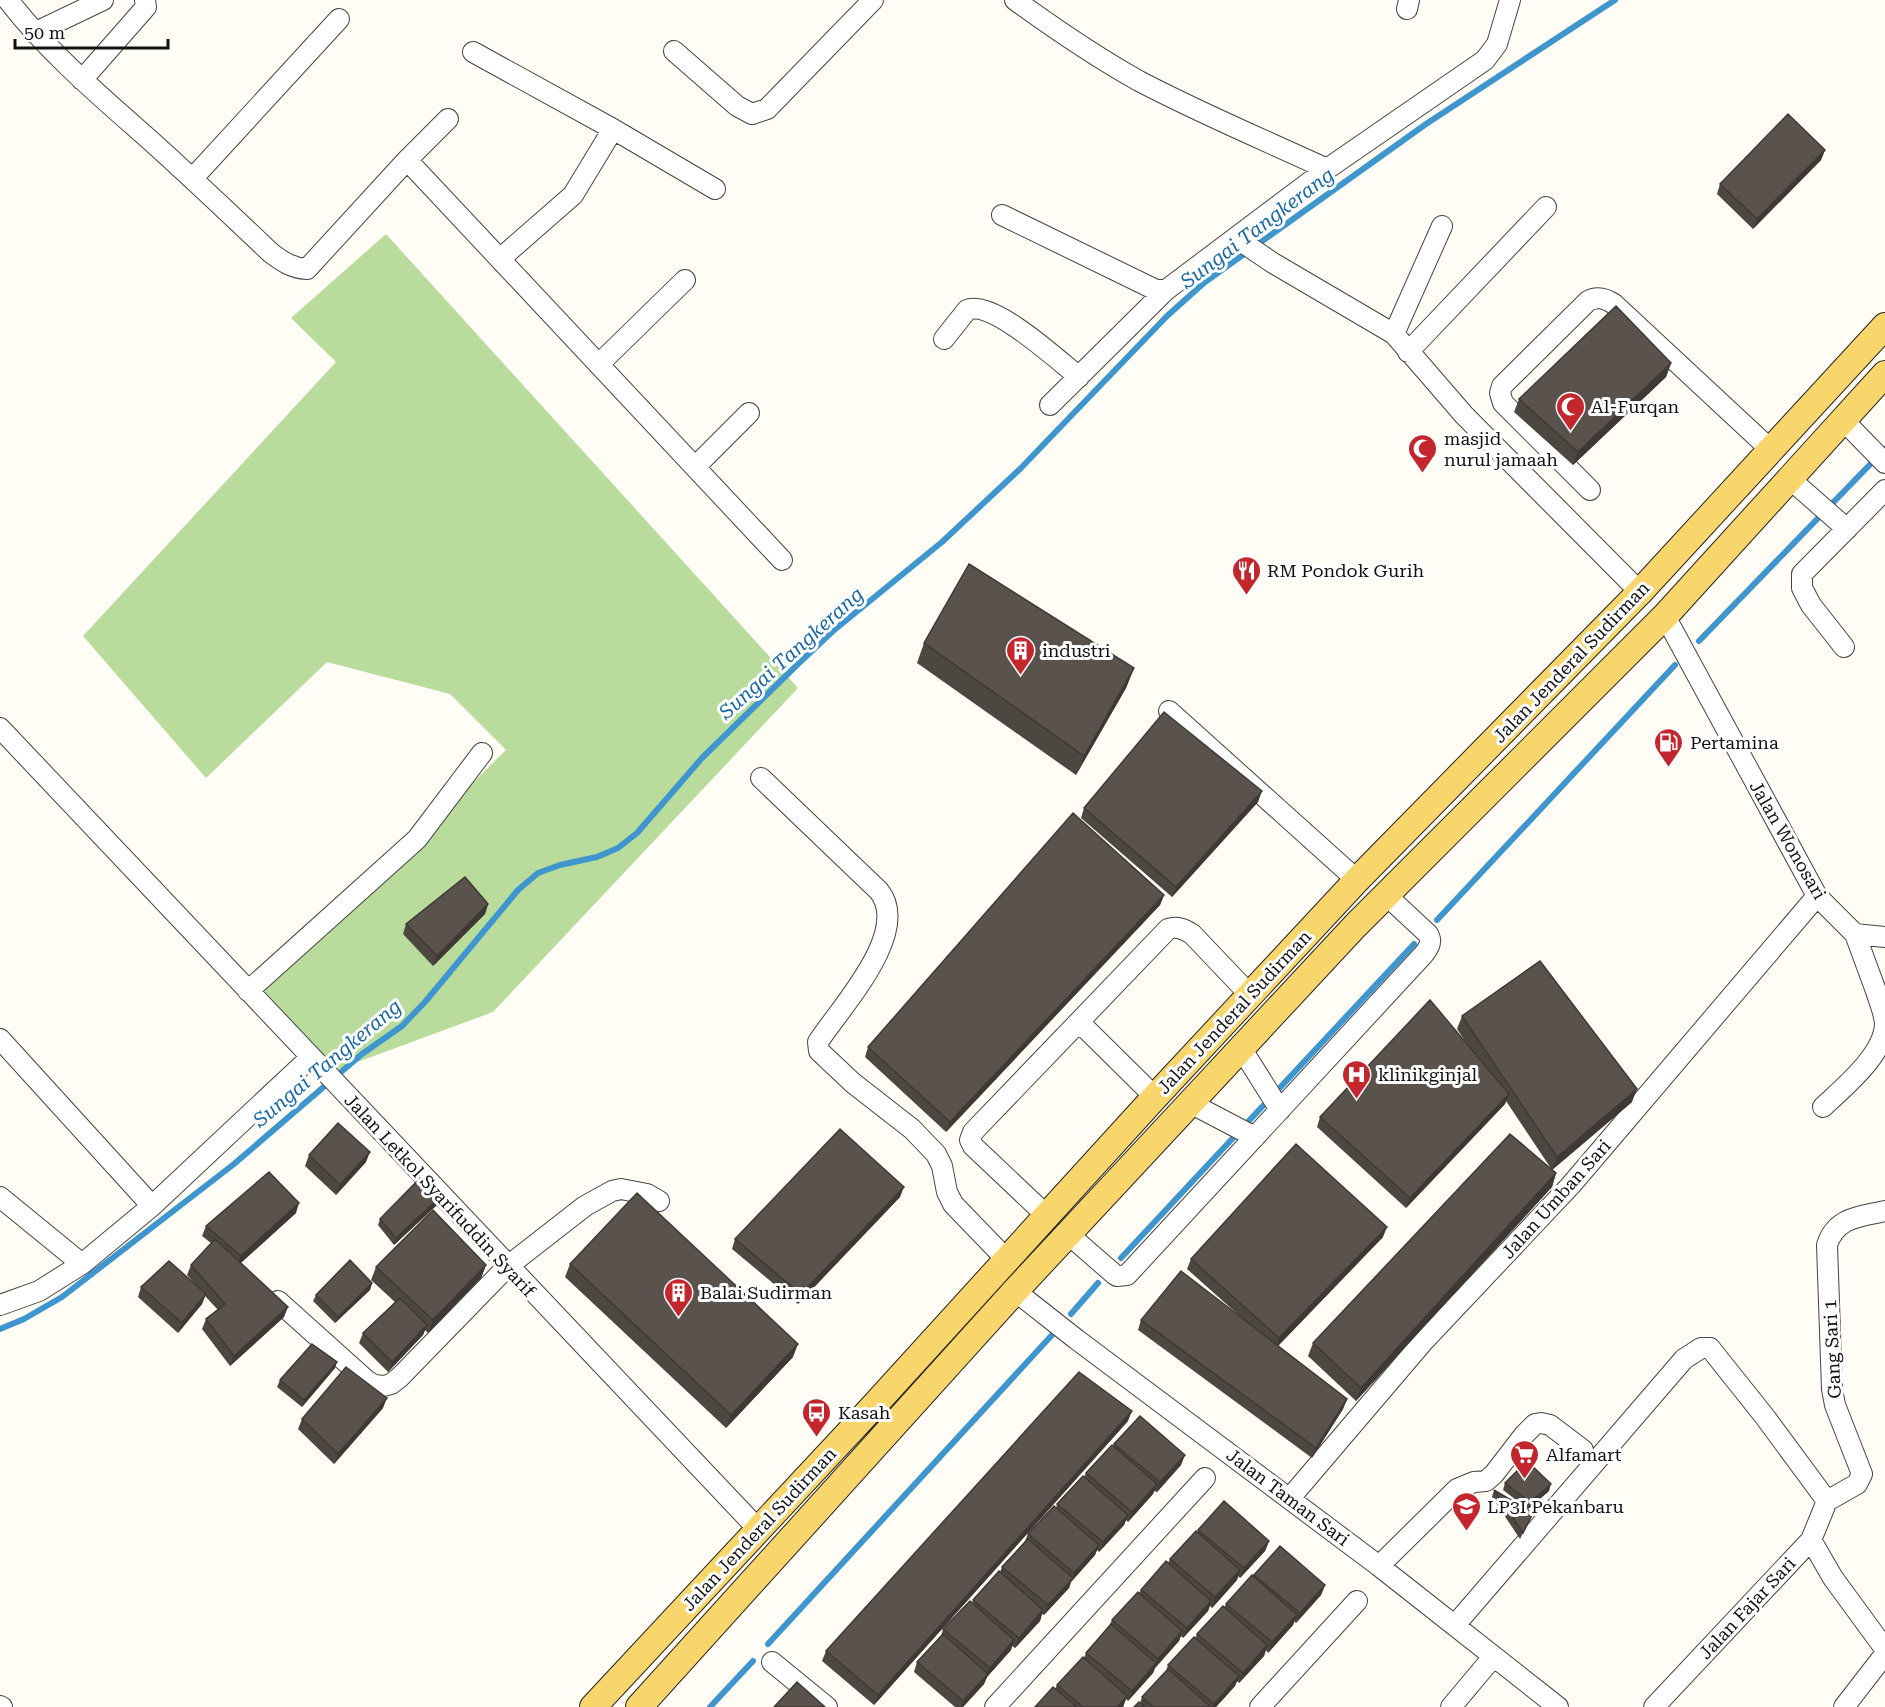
<svg xmlns="http://www.w3.org/2000/svg" width="1885" height="1707" font-family="'Roboto Serif',serif">
<style>
.forest{fill:#b9dc9c}
.lines{fill:none;stroke-linecap:round;stroke-linejoin:round}
.stream{stroke:#3f96cf;stroke-width:6}
.minor-casing{stroke:#444;stroke-width:22}
.major-casing{stroke:#222;stroke-width:28}
.minor{stroke:#fff;stroke-width:20}
.major{stroke:#f9d66b;stroke-width:26}
.wall{fill:#4d4742}
.shaded-wall{fill:#3f3936}
.building{fill:#5a524d;stroke:#3f3936;stroke-width:1.5}
.labels{text-anchor:middle;dominant-baseline:central;stroke-width:6;stroke-linejoin:round;paint-order:stroke}
.poi-label{font-size:18px;fill:#111;stroke:#fff;text-anchor:start}
.street-label{font-size:18px;fill:#111;stroke:#fff}
.water-label{font-size:20px;font-style:italic;fill:#1768a6;stroke:#fff}
</style>
<rect width="100%" height="100%" fill="#fffdf5"/>
<!-- forest -->
<path class="forest" d="M386 234 798 688 493 1012 336 1070 262 990 506 750 450 694 327 662 206 778 83 636 336 362 291 318Z"/>
<g class="lines">
<!-- stream -->
<path class="stream" d="M1699 641 1885 449
M1437 920 1675 665
M1121 1258 1414 944
M1071 1314 1098 1283
M0 1329 24 1319 62 1297 234 1164 362 1054 402 1026 425 1002 518 890 538 873 560 865 597 857 618 848 637 833 702 758 799 663 833 631 942 542 1020 469 1167 316 1205 282 1426 124 1615 0
M768 1644 1052 1335
M710 1707 753 1661"/>
<defs>
<path id="minor" d="M8 0C50 54 100 96 151 141 192 178 231 215 271 253 283 262 292 268 307 269L407 160 782 560
M1015 0C1055 29 1096 57 1139 81 1200 113 1264 140 1327 169
M1407 9 1409 0
M34 33 103 0
M674 51 737 106 752 114 767 109 873 0
M473 52 613 129
M82 80 146 7 145 0
M407 160 448 119
M193 178 339 19
M1002 215 1156 290H1166L1327 169 1485 60 1497 44 1510 0
M1236 238 1273 263 1394 334 1464 415 1640 592
M501 258 573 195 613 129 715 189
M1394 334 1442 226
M944 339 967 310C992 299 1058 360 1079 377
M1408 352 1546 207
M599 364 685 280
M1050 405 1166 290
M1843 420 1885 463
M695 467 749 413
M1790 479 1847 529
M1590 490 1503 403 1500 393 1502 386 1588 301C1597 296 1605 298 1614 304L1771 450
M1665 616 1817 896 1855 934 1885 937
M1844 647 1811 605 1802 588V574L1885 490
M1169 711 1357 880
M0 728 758 1529
M761 778 879 891C912 932 840 1008 818 1042L819 1051 853 1083 912 1129 936 1154 942 1166 947 1192 953 1204 1007 1260
M248 991 417 839 482 753
M1079 1022 1155 1097
M0 1039 152 1206
M1241 1048 1280 1110
M1190 1103 1255 1137
M1823 1107C1844 1087 1885 1054 1885 1023 1884 1012 1879 1001 1876 991 1869 972 1862 953 1855 934
M0 1197 82 1264
M1047 1216 973 1146 970 1140 973 1132 1168 929C1177 926 1184 929 1192 934L1251 996
M1068 1234 1114 1274 1117 1276 1127 1275 1423 955C1428 949 1433 942 1428 934L1386 895
M1015 1291 1076 1339 1379 1566 1558 1707
M278 1301 366 1380 374 1385 384 1386 391 1384 400 1377 508 1266 585 1206 612 1191 621 1189 647 1194 659 1201
M0 1305 39 1291 82 1264 152 1206 311 1057
M1290 1498 1422 1343 1571 1185 1817 896
M1827 1501 1857 1484 1862 1474 1835 1405 1832 1389 1827 1245C1836 1217 1859 1217 1885 1211
M1811 1540 1833 1578 1885 1649
M1379 1566 1457 1489 1474 1482 1486 1481 1494 1474 1524 1435 1535 1424 1541 1423 1550 1425 1583 1450
M1455 1625 1684 1359 1701 1348H1710L1765 1417 1827 1501
M772 1662 827 1707
M0 1706 2 1707
M995 1707 1205 1478
M1260 1707 1357 1601
M1451 1707 1493 1657
M1654 1707 1811 1540 1827 1501
M1844 1707 1885 1654"/>
<path id="major" d="M593 1707 870 1410 1155 1097 1357 880 1640 592 1885 326
M639 1707 1015 1291 1355 926 1665 616 1885 374"/>
</defs>
<!-- minor casing -->
<use href="#minor" class="minor-casing"/>
<!-- major casing -->
<use href="#major" class="major-casing"/>
<!-- minor -->
<use href="#minor" class="minor"/>
<!-- major -->
<use href="#major" class="major"/>
</g>
<!-- wall -->
<path class="wall" d="M1825 150 1821 160 1753 229 1717 194 1720 184Z
M1671 363 1666 377 1573 465 1514 412 1519 399Z
M924 643 1134 668 1126 688 1076 775 917 663Z
M1258 802 1172 897 1081 818 1084 808Z
M1164 895 1160 905 946 1132 865 1057 868 1047Z
M488 904 485 914 433 966 403 934 406 924Z
M1462 1016 1632 1102 1552 1170 1556 1173 1552 1187 1356 1401 1308 1356 1313 1343 1552 1170 1506 1101 1505 1104 1406 1208 1317 1127 1320 1117 1467 1044 1457 1029Z
M309 1155 366 1162 336 1195 305 1166Z
M440 1197 438 1204 394 1245 378 1225 380 1219Z
M900 1197 798 1304 732 1249 735 1239Z
M296 1213 241 1263 284 1317 230 1366 202 1329 206 1319 218 1310 205 1296 202 1304 178 1333 138 1297 141 1287H198L187 1275 191 1265 211 1243 202 1236 206 1226Z
M1383 1237 1278 1346 1347 1399 1343 1409 1312 1458 1138 1330 1141 1320 1243 1319 1187 1269 1191 1259Z
M570 1264 793 1357 726 1428 565 1277Z
M486 1265 481 1278 428 1333 425 1330 423 1335 388 1372 359 1343 363 1333 395 1302 371 1280 376 1267Z
M372 1283 370 1290 335 1323 313 1301 316 1295Z
M335 1368 302 1407 277 1387 280 1380Z
M383 1408 334 1464 298 1429 302 1419Z
M1128 1421 874 1705 822 1661 826 1651Z
M1114 1444 1181 1465 1157 1492 1154 1491 1153 1494 1128 1522 1126 1520 1124 1525 1099 1552 1097 1550 1095 1555 1071 1582 1069 1588 1044 1615 1042 1614 1040 1621 1015 1648 1012 1646 1011 1650 987 1677 984 1684 963 1707H955L914 1672 917 1662 941 1637 943 1629 972 1603 973 1600 1000 1572 1002 1567 1025 1541 1028 1534 1056 1508 1057 1504 1084 1477 1086 1473 1113 1447Z
M1505 1483 1549 1491 1528 1509 1503 1490Z
M1494 1490 1533 1513 1520 1539 1492 1497Z
M1198 1530 1269 1541 1265 1551 1240 1578 1238 1576 1237 1580 1212 1608 1210 1606 1208 1611 1183 1638 1181 1636 1179 1641 1155 1668 1153 1673 1128 1701 1126 1699 1123 1707H1035L1055 1689 1057 1685 1084 1658 1086 1653 1109 1626 1112 1620 1139 1593 1141 1590 1168 1563 1170 1559 1197 1532Z
M1254 1575 1325 1585 1321 1595 1296 1623 1294 1621 1293 1625 1268 1653 1266 1650 1264 1656 1239 1683 1237 1681 1235 1686 1216 1707H1134L1140 1703 1142 1697 1166 1671 1168 1665 1195 1638 1197 1634 1224 1608 1226 1604 1253 1577Z"/>
<!-- shaded-wall -->
<path class="shaded-wall" d="M1825 150 1821 160 1753 229 1757 219Z
M1671 363 1666 377 1573 465 1578 452Z
M1134 668 1126 688 1076 775 1084 756Z
M1262 791 1258 802 1172 897 1176 887Z
M1164 895 1160 905 946 1132 950 1122Z
M488 904 485 914 433 966 437 956Z
M1637 1089 1632 1102 1552 1170 1557 1157Z
M1509 1094 1505 1104 1406 1208 1410 1198Z
M370 1152 366 1162 336 1195 340 1185Z
M1556 1173 1552 1187 1356 1401 1361 1388Z
M904 1187 900 1197 798 1304 801 1294Z
M440 1197 438 1204 394 1245 396 1238Z
M299 1203 296 1213 237 1266 241 1256Z
M1387 1227 1383 1237 1276 1348 1279 1338Z
M486 1265 481 1278 428 1333 433 1320Z
M372 1283 370 1290 335 1323 338 1317Z
M206 1294 202 1304 178 1333 182 1323Z
M288 1307 284 1317 230 1366 234 1356Z
M427 1325 423 1335 388 1372 392 1362Z
M798 1344 793 1357 726 1428 731 1415Z
M337 1362 335 1368 302 1407 304 1400Z
M387 1398 383 1408 334 1464 338 1454Z
M1347 1399 1343 1409 1312 1458 1316 1448Z
M1132 1411 1128 1421 874 1705 878 1695Z
M1185 1455 1181 1465 1157 1492 1160 1482Z
M1157 1484 1153 1494 1128 1522 1132 1512Z
M1551 1484 1549 1491 1528 1509 1530 1502Z
M1128 1515 1124 1525 1099 1552 1103 1542Z
M1269 1541 1265 1551 1240 1578 1244 1568Z
M1099 1545 1095 1555 1071 1582 1069 1588 1044 1615 1048 1605 1072 1579 1074 1573Z
M1240 1570 1237 1580 1212 1608 1215 1597Z
M1325 1585 1321 1595 1296 1623 1300 1613Z
M1211 1601 1208 1611 1183 1638 1187 1628Z
M1043 1610 1040 1621 1015 1648 1019 1638Z
M1297 1615 1293 1625 1268 1653 1272 1642Z
M1182 1631 1179 1641 1155 1668 1153 1673 1128 1701 1132 1691 1156 1664 1158 1659Z
M1014 1640 1011 1650 987 1677 984 1684 963 1707H961L963 1701 987 1674 990 1668Z
M1267 1645 1264 1656 1239 1683 1243 1673Z
M1239 1676 1235 1686 1216 1707H1212L1214 1704Z
M1127 1696 1123 1707H1117Z"/>
<!-- building -->
<path class="building" d="M1788 114 1825 150 1757 219 1720 184Z
M1616 306 1671 363 1578 452 1519 399Z
M969 564 1134 668 1084 756 924 643Z
M1164 712 1262 791 1176 887 1084 808Z
M1073 813 1164 895 950 1122 868 1047Z
M465 877 488 904 437 956 406 924Z
M1540 961 1637 1089 1557 1157 1462 1016Z
M1430 1000 1509 1094 1410 1198 1320 1117Z
M338 1123 370 1152 340 1185 309 1155Z
M840 1129 904 1187 801 1294 735 1239Z
M1510 1134 1556 1173 1361 1388 1313 1343Z
M1296 1144 1387 1227 1279 1338 1191 1259Z
M269 1172 299 1203 241 1256 206 1226Z
M420 1178 440 1197 396 1238 380 1219Z
M637 1193 798 1344 731 1415 570 1264Z
M433 1210 486 1265 433 1320 376 1267Z
M215 1239 288 1307 234 1356 206 1319 225 1304 191 1265Z
M350 1260 372 1283 338 1317 316 1295Z
M169 1261 206 1294 182 1323 141 1287Z
M1181 1271 1347 1399 1316 1448 1141 1320Z
M400 1298 427 1325 392 1362 363 1333Z
M312 1344 337 1362 304 1400 280 1380Z
M346 1367 387 1398 338 1454 302 1419Z
M1079 1372 1132 1411 878 1695 826 1651Z
M1140 1416 1185 1455 1160 1482 1114 1444Z
M1112 1445 1157 1484 1132 1512 1086 1473Z
M1527 1461 1551 1484 1530 1502 1505 1483Z
M1083 1476 1128 1515 1103 1542 1057 1504Z
M1494 1490 1533 1513 1523 1533Z
M1224 1501 1269 1541 1244 1568 1198 1530Z
M1054 1506 1099 1545 1074 1573 1028 1534Z
M1196 1531 1240 1570 1215 1597 1170 1559Z
M1028 1539 1073 1578 1048 1605 1002 1567Z
M1280 1546 1325 1585 1300 1613 1254 1575Z
M1166 1561 1211 1601 1187 1628 1141 1590Z
M999 1571 1043 1610 1019 1638 973 1600Z
M1252 1575 1297 1615 1272 1642 1226 1604Z
M1138 1592 1182 1631 1158 1659 1112 1620Z
M970 1601 1014 1640 990 1668 943 1629Z
M1223 1606 1267 1645 1243 1673 1197 1634Z
M1111 1624 1156 1663 1132 1691 1086 1653Z
M943 1634 988 1674 963 1701 917 1662Z
M1194 1637 1239 1676 1214 1704 1168 1665Z
M1083 1657 1127 1696 1117 1707H1083L1057 1685Z
M1168 1669 1211 1707H1153L1142 1697Z
M797 1682 825 1707H774Z
M1053 1687 1077 1707H1035Z
M1139 1702 1145 1707H1134Z"/>
<!-- icons -->
<defs>
<symbol id="mosque-pin" viewBox="-11 -11 22 30"><path d="M0 17L-7.5 6A9.5 9.5 0 1 1 7.5 6Z" fill="#c4262e" stroke="#fff"/><path d="M3.5-4.9A6 6 0 1 0 3.5 4.9A5 5 0 1 1 3.5-4.9Z" fill="#fff"/></symbol>
<symbol id="restaurant-pin" viewBox="-11 -11 22 30"><path d="M0 17L-7.5 6A9.5 9.5 0 1 1 7.5 6Z" fill="#c4262e" stroke="#fff"/><path d="M-5-6h1v4h1v-4h1v4h1v-4h1v5L-1.5 .5V6h-2V.5L-5-1ZM5-6V6H3V1.5H1.5Q1.5-4 5-6Z" fill="#fff"/></symbol>
<symbol id="building-pin" viewBox="-11 -11 22 30"><path d="M0 17L-7.5 6A9.5 9.5 0 1 1 7.5 6Z" fill="#c4262e" stroke="#fff"/><path d="M-4-6H4V6H1V3H-1V6H-4ZM-2.5-4.3h1.7v1.8h-1.7ZM.8-4.3h1.7v1.8H.8ZM-2.5-1h1.7V.8h-1.7ZM.8-1h1.7V.8H.8Z" fill="#fff"/></symbol>
<symbol id="fuel-pin" viewBox="-11 -11 22 30"><path d="M0 17L-7.5 6A9.5 9.5 0 1 1 7.5 6Z" fill="#c4262e" stroke="#fff"/><path d="M-5.5-6h7V0h2V4h1.3V-2.5L3-4.5l.8-.8L6-3V5H2.5V1h-1V6h-7ZM-4.2-4.7v3.2H.2V-4.7Z" fill="#fff"/></symbol>
<symbol id="hospital-pin" viewBox="-11 -11 22 30"><path d="M0 17L-7.5 6A9.5 9.5 0 1 1 7.5 6Z" fill="#c4262e" stroke="#fff"/><path d="M-5-5h3v3.5h4V-5h3V5h-3V1.5h-4V5h-3Z" fill="#fff"/></symbol>
<symbol id="bus-pin" viewBox="-11 -11 22 30"><path d="M0 17L-7.5 6A9.5 9.5 0 1 1 7.5 6Z" fill="#c4262e" stroke="#fff"/><path d="M-5-6H5V4H4V6H2V4H-2V6H-4V4H-5ZM-3.5-4V0h7V-4ZM-3.5 1.2v1.5H-2V1.2ZM2 1.2v1.5H3.5V1.2Z" fill="#fff"/></symbol>
<symbol id="supermarket-pin" viewBox="-11 -11 22 30"><path d="M0 17L-7.5 6A9.5 9.5 0 1 1 7.5 6Z" fill="#c4262e" stroke="#fff"/><path d="M-6-5.5h2.5l.6 2H6L4.5 2H-2.5L-4.4-4H-6ZM-1.5 3.2a1.3 1.3 0 1 0 .1 0ZM3 3.2a1.3 1.3 0 1 0 .1 0Z" fill="#fff"/></symbol>
<symbol id="university-pin" viewBox="-11 -11 22 30"><path d="M0 17L-7.5 6A9.5 9.5 0 1 1 7.5 6Z" fill="#c4262e" stroke="#fff"/><path d="M0-5L7-2L0 1L-7-2ZM-4 1L0 2.5L4 1V4Q0 6-4 4Z" fill="#fff"/></symbol>
</defs>
<g fill-rule="evenodd">
<use href="#mosque-pin" x="1554" y="390" width="33" height="45"/>
<use href="#mosque-pin" x="1406" y="432" width="33" height="45"/>
<use href="#restaurant-pin" x="1230" y="554" width="33" height="45"/>
<use href="#building-pin" x="1004" y="634" width="33" height="45"/>
<use href="#fuel-pin" x="1652" y="726" width="33" height="45"/>
<use href="#hospital-pin" x="1340" y="1058" width="33" height="45"/>
<use href="#building-pin" x="662" y="1276" width="33" height="45"/>
<use href="#bus-pin" x="800" y="1396" width="33" height="45"/>
<use href="#supermarket-pin" x="1508" y="1438" width="33" height="45"/>
<use href="#university-pin" x="1450" y="1490" width="33" height="45"/>
</g>
<g class="labels">
<!-- poi labels -->
<g class="poi-label">
<text x="1591" y="406">Al-Furqan</text>
<text x="1444" y="438">masjid<tspan x="1444" dy="21">nurul jamaah</tspan></text>
<text x="1267" y="570">RM Pondok Gurih</text>
<text x="1042" y="650">industri</text>
<text x="1690" y="742">Pertamina</text>
<text x="1378" y="1074">klinikginjal</text>
<text x="700" y="1292">Balai Sudirman</text>
<text x="838" y="1412">Kasah</text>
<text x="1546" y="1454">Alfamart</text>
<text x="1487" y="1506">LP3I Pekanbaru</text>
</g>
<!-- street labels -->
<g class="street-label">
<text transform="translate(1571 662) rotate(-46)">Jalan Jenderal Sudirman</text>
<text transform="translate(1788 840) rotate(60)">Jalan Wonosari</text>
<text transform="translate(1234 1012) rotate(-47)">Jalan Jenderal Sudirman</text>
<text transform="translate(440 1195) rotate(47)">Jalan Letkol Syarifuddin Syarif</text>
<text transform="translate(1556 1199) rotate(-48)">Jalan Umban Sari</text>
<text transform="translate(1832 1349) rotate(-93)">Gang Sari 1</text>
<text transform="translate(1288 1497) rotate(37)">Jalan Taman Sari</text>
<text transform="translate(759 1529) rotate(-47)">Jalan Jenderal Sudirman</text>
<text transform="translate(1747 1608) rotate(-47)">Jalan Fajar Sari</text>
</g>
<!-- water labels -->
<g class="water-label">
<text transform="translate(1257 228) rotate(-37)">Sungai Tangkerang</text>
<text transform="translate(791 653) rotate(-42)">Sungai Tangkerang</text>
<text transform="translate(327 1063) rotate(-40)">Sungai Tangkerang</text>
</g>
</g>
<!-- scale -->
<path d="M15 39v9h153v-9" fill="none" stroke="#111111" stroke-width="3"/>
<text x="24" y="39" font-size="18" fill="#111111" stroke="#ffffff" stroke-width="4.5" paint-order="stroke">50 m</text>
</svg>
